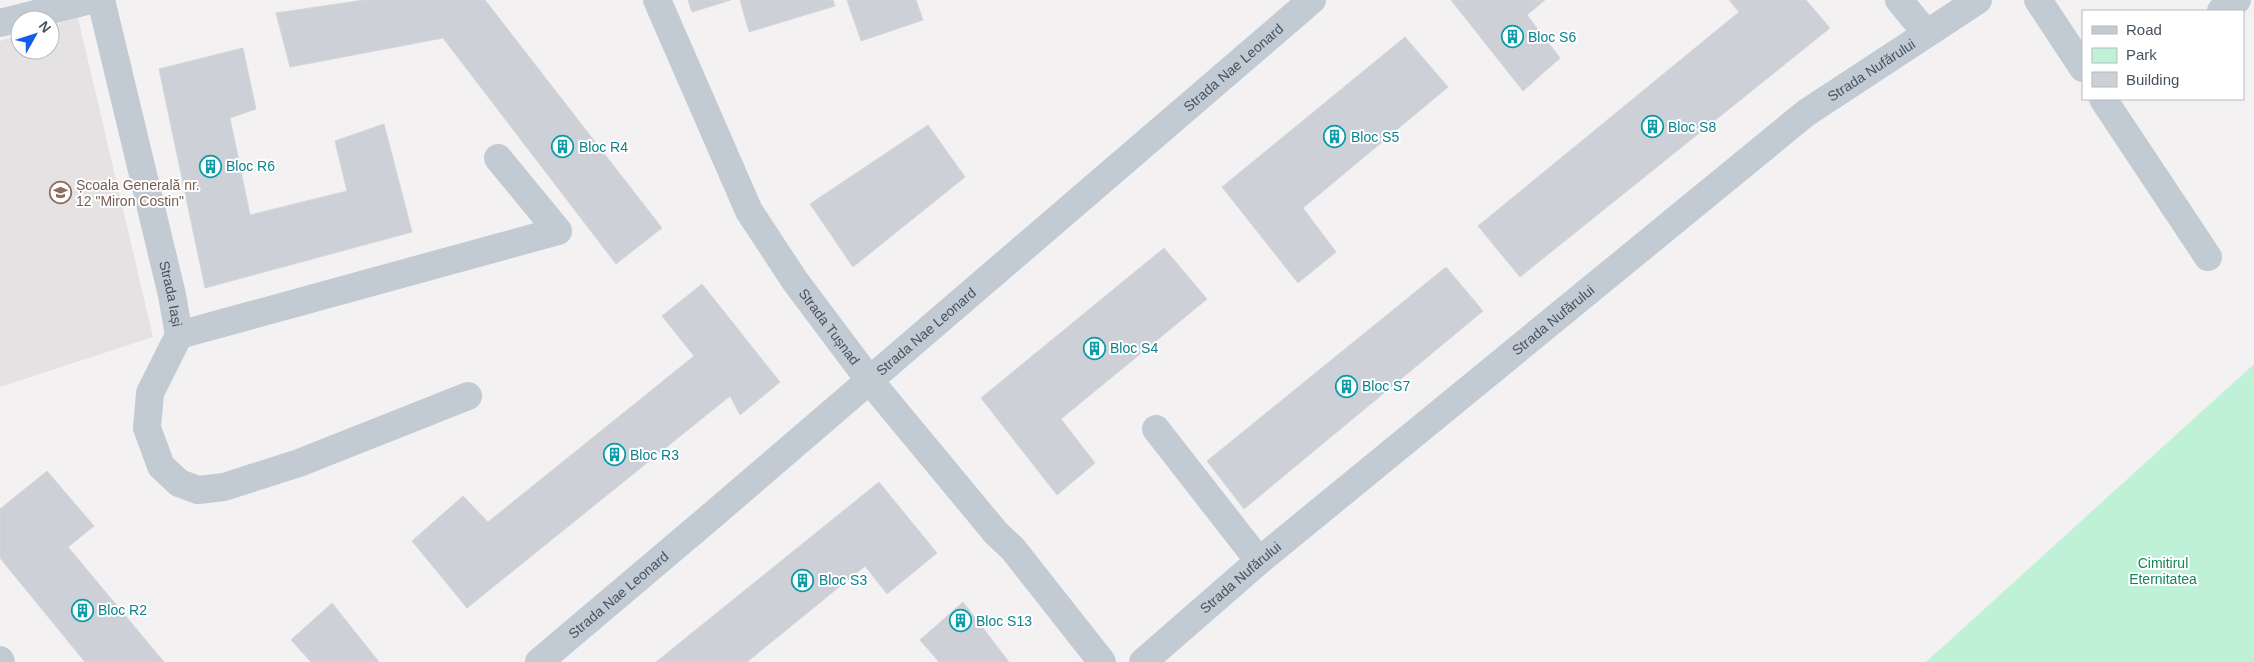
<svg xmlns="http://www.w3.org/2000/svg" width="2254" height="662" font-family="Helvetica,sans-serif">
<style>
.education{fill:#e4e2e3}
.green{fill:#bff1d7}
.building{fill:#cdd0d6;stroke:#d5d6dd}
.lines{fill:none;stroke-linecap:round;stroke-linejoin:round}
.minor{stroke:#c2cad3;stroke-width:28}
.labels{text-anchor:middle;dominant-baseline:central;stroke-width:4;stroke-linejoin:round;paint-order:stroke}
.culture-label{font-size:14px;fill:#0d838f;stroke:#fff;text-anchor:start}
.street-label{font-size:14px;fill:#48525f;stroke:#fff}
.education-label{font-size:14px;fill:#785e54;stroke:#fff;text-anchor:start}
.park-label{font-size:14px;fill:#158558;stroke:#fff}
</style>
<rect width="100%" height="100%" fill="#f3f1f1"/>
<!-- education -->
<path class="education" d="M78 18 153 337 0 387V41L20 35V50H50V26Z"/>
<!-- green -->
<path class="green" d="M2254 364V662H1926Z"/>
<!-- building -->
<path class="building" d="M364 0H485L662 228 616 264 443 38 290 67 276 13Z
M688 0H731L692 12Z
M740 0H833L835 6 749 32Z
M847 0H916L923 20 861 41Z
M1451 0H1545L1527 15 1560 58 1523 91Z
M1729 0H1806L1830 28 1520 277 1478 226 1739 12Z
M1405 37 1448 87 1303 208 1336 252 1298 283 1222 187Z
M243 48 256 109 230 118 250 215 347 191 335 141 384 124 412 232 205 288 159 69Z
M928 125 965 177 853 267 810 204Z
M1164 248 1207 299 1061 419 1095 463 1057 495 981 398Z
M1446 267 1483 311 1244 509 1207 461Z
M702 284 780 382 740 415 730 396 467 608 412 541 463 496 488 522 694 356 662 316Z
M47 471 94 526 68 547 164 662H85L0 558V509Z
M879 482 937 553 887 594 865 566 747 662H656Z
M963 602 1009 662H939L920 640Z
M332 603 379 662H311L291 640Z"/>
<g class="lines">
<!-- minor -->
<g class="minor">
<path id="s1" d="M101 0 172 295 179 335 150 393 147 428 161 466 179 483 198 490 224 487 299 463 468 396"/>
<path id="s2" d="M657 0 749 211 795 281 870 381 996 533 1013 549 1102 662"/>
<path d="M1899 0 1926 33"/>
<path d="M2038 0 2083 68"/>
<path d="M2221 11 2237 0"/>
<path d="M0 23 91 0"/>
<path d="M2103 99 2208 257"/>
<path d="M179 335 558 231 498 158"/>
<path d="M1156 429 1259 561"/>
<path d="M0 660 1 662"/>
<path id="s3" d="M539 662 715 513 1312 0"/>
<path id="s4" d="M1143 662 1259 561 1806 113 1978 0"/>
</g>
</g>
<!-- icons -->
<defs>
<symbol id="building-ring" viewBox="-11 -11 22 22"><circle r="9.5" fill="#fff" stroke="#0f9aa8" stroke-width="1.5"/><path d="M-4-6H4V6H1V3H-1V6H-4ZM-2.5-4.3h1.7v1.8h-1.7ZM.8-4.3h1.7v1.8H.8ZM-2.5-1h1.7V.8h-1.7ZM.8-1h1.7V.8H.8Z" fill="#0f9aa8"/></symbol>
<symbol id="school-ring" viewBox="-11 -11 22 22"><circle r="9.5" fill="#fff" stroke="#8d6e63" stroke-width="1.5"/><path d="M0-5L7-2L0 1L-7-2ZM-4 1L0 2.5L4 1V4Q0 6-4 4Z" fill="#8d6e63"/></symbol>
</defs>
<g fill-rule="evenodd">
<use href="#building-ring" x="1500" y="24" width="25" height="25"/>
<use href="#building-ring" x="1640" y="114" width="25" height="25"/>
<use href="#building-ring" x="1322" y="124" width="25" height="25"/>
<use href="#building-ring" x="550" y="134" width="25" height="25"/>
<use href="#building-ring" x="198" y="154" width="25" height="25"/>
<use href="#school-ring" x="48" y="180" width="25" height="25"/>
<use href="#building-ring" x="1082" y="336" width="25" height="25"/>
<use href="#building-ring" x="1334" y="374" width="25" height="25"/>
<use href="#building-ring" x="602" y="442" width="25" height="25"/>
<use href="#building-ring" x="790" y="568" width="25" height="25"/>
<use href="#building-ring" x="70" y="598" width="25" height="25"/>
<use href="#building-ring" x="948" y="608" width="25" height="25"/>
</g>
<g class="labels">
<!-- culture labels -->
<g class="culture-label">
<text x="1528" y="37">Bloc S6</text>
<text x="1668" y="127">Bloc S8</text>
<text x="1351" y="137">Bloc S5</text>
<text x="579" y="147">Bloc R4</text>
<text x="226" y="166">Bloc R6</text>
<text x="1110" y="348">Bloc S4</text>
<text x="1362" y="386">Bloc S7</text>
<text x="630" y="455">Bloc R3</text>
<text x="819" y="580">Bloc S3</text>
<text x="98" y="610">Bloc R2</text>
<text x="976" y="621">Bloc S13</text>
</g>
<!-- street labels -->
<g class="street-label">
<text stroke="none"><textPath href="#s3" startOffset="914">Strada Nae Leonard</textPath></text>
<text stroke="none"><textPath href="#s4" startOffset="939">Strada Nufărului</textPath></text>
<text stroke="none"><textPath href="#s1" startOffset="302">Strada Iași</textPath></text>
<text stroke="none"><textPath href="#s4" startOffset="534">Strada Nufărului</textPath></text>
<text stroke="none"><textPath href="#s2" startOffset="371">Strada Tușnad</textPath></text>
<text stroke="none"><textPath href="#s3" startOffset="509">Strada Nae Leonard</textPath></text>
<text stroke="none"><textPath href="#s4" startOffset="129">Strada Nufărului</textPath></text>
<text stroke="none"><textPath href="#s3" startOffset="104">Strada Nae Leonard</textPath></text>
</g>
<!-- education labels -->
<g class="education-label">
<text x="76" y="185">Școala Generală nr.<tspan x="76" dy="16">12 "Miron Costin"</tspan></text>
</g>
<!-- park labels -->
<g class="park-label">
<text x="2163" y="563">Cimitirul<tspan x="2163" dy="16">Eternitatea</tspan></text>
</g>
</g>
<!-- legend -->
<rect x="2082" y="10" width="162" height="90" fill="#ffffff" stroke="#b6babf"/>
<rect x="2092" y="26" width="25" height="8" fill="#c2cad3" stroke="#b6babf"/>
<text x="2126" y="35" font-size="15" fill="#48525f">Road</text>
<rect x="2092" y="48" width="25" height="15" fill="#bff1d7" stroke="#b6babf"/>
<text x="2126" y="60" font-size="15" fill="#48525f">Park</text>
<rect x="2092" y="72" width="25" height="15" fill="#cdd0d6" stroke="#b6babf"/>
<text x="2126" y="85" font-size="15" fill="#48525f">Building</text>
<!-- north arrow -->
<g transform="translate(35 35) rotate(51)"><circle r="24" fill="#ffffff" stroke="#b6babf"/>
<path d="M0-4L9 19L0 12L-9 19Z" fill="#145deb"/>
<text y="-8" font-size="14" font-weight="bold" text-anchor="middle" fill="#48525f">N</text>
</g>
</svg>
